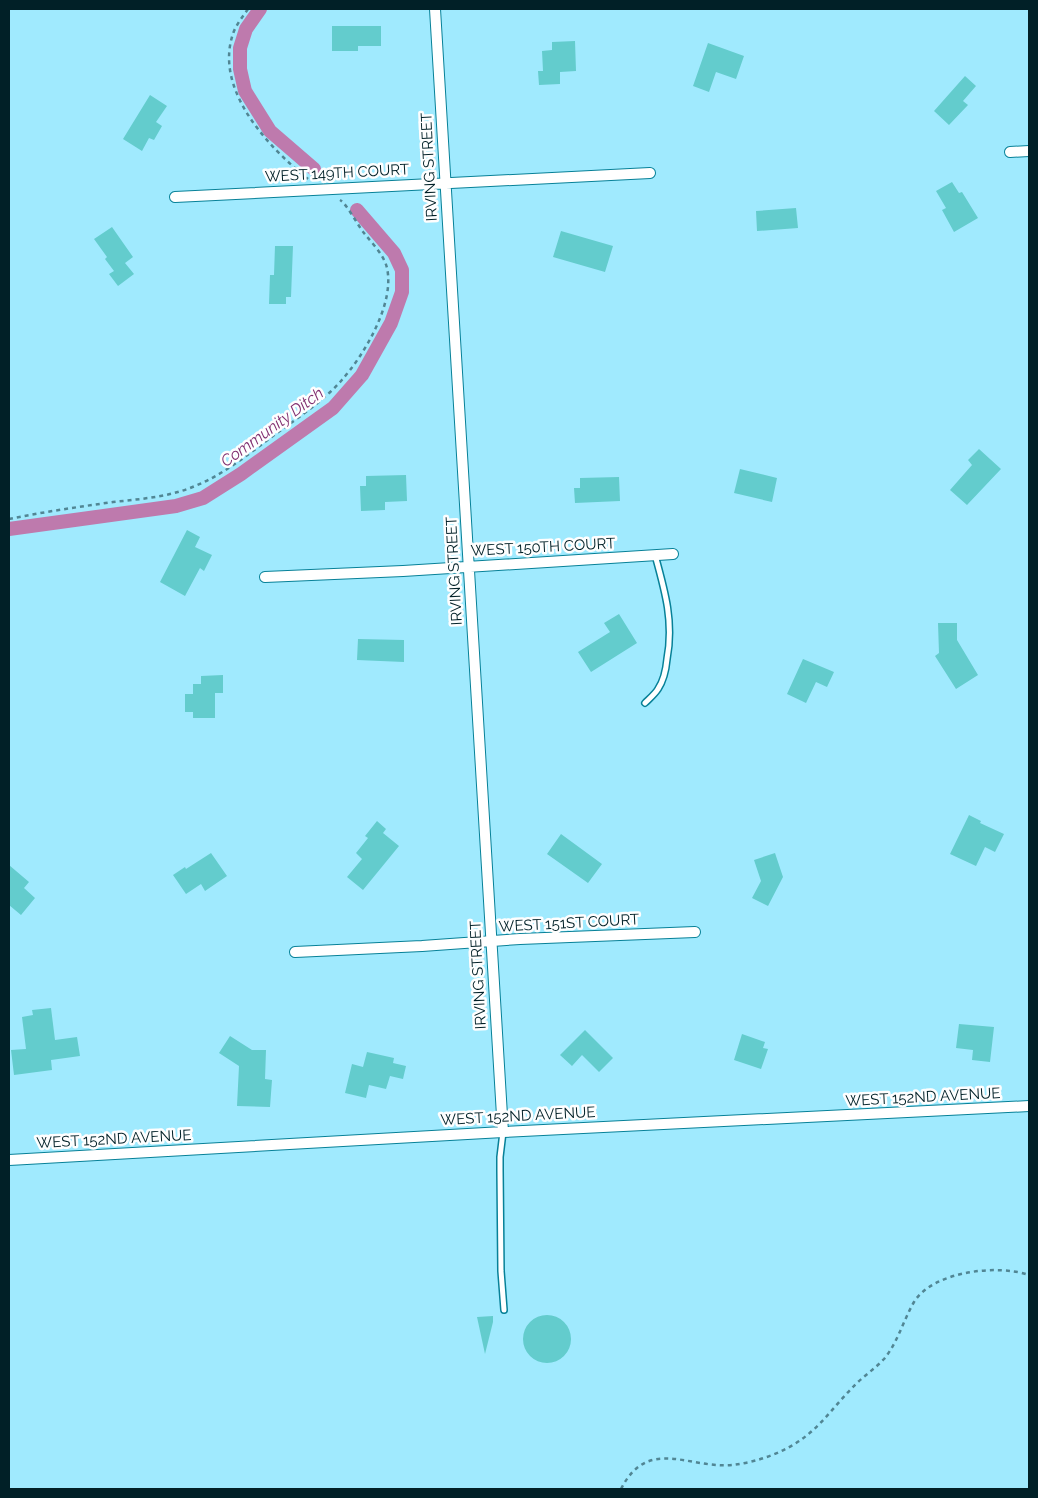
<svg xmlns="http://www.w3.org/2000/svg" width="1038" height="1498" font-family="Raleway,sans-serif">
<style>
.lines{fill:none;stroke-linecap:round;stroke-linejoin:round}
.canal{stroke:#be7aad;stroke-width:14}
.building{fill:#63cccd}
.lane-casing{stroke:#078198;stroke-width:8}
.street-casing{stroke:#078198;stroke-width:12}
.path{stroke:#518694;stroke-width:2.5;stroke-dasharray:4 4;stroke-linecap:butt}
.lane{stroke:#fff;stroke-width:5}
.street{stroke:#fff;stroke-width:10}
.labels{text-anchor:middle;dominant-baseline:central;stroke-width:5;stroke-linejoin:round;paint-order:stroke}
.street-label{font-size:15px;fill:#012027;stroke:#fefefe}
.water-label{font-size:16px;font-style:italic;fill:#802f70;stroke:#fefefe}
</style>
<rect width="100%" height="100%" fill="#a0eafe"/>
<g class="lines">
<!-- canal -->
<path class="canal" d="M260 9 246 29 240 48V69L245 91 270 131 314 169
M9 529 176 506 203 498 241 474 333 408 362 375 391 323 402 292V270L394 253 357 210"/>
</g>
<!-- building -->
<path class="building" d="M332 26H381V46H358V51H332Z
M575 41 576 71 560 72V84L539 85 538 71H543L542 51 552 50V42Z
M708 43 744 56 736 79 716 72 709 92 693 86Z
M965 76 976 86 963 101 968 105 949 125 934 111Z
M150 95 167 106 156 122 162 126 154 140 149 138 142 151 123 139Z
M952 182 959 193 962 192 978 218 954 232 942 210 946 208 936 191Z
M796 208 798 228 757 231 756 211Z
M112 227 133 257 125 263 134 274 118 286 109 274 114 271 105 259 107 257 94 239Z
M561 231 613 246 605 272 553 257Z
M275 246H293L291 297H286V304H269L270 275H274Z
M979 449 1001 469 967 505 950 490 972 465 968 460Z
M740 469 777 478 772 502 734 493Z
M406 475 407 501 385 502V510L361 511 360 486H366V476Z
M619 477 620 501 575 503 574 488H580V478Z
M187 530 200 537 195 547 212 555 204 571 200 568 185 596 160 582Z
M619 614 637 643 591 672 578 652 610 632 604 623Z
M938 623H957V640L978 675 956 689 935 656 939 653Z
M358 639 404 640V662L357 660Z
M803 659 834 672 827 687 816 682 806 703 787 694Z
M223 675V693H215V718H193V712H185V694H193V684H201V676Z
M969 815 981 821 980 823 1004 834 995 852 985 847 976 866 950 854Z
M377 821 386 829 383 833 399 846 363 890 347 877 362 859 356 853 368 838 365 836Z
M561 834 602 864 588 883 547 854Z
M211 853 227 876 205 891 201 884 186 894 173 875 185 867 186 869Z
M775 853 783 877 768 906 752 898 761 881 754 860Z
M9 865 29 882 24 888 35 898 21 915 9 905Z
M51 1008 55 1040 77 1037 80 1056 51 1060 52 1070 14 1075 11 1050 26 1049 22 1017 33 1015 32 1010Z
M959 1024 994 1027 990 1062 972 1060 973 1050 956 1048Z
M585 1030 613 1058 599 1072 582 1055 572 1066 560 1055Z
M742 1034 765 1042 763 1048 768 1049 761 1069 734 1060Z
M230 1036 252 1050H266L265 1079 272 1080 270 1107 237 1106 239 1066 219 1053Z
M367 1052 394 1058 393 1063 406 1066 403 1079 390 1076 386 1089 369 1085 366 1098 345 1093 352 1064 363 1067Z
M523 1339a24 24 0 1 1 48 0a24 24 0 1 1-48 0Z
M493 1316V1322L485 1354 477 1317Z"/>
<g class="lines">
<defs>
<path id="lane" d="M645 703C649 699 655 694 658 689 664 680 666 670 667 659 674 622 665 591 655 555
M503 1132 500 1157V1170L501 1271 504 1310"/>
<path id="street" d="M435 9 503 1132
M1010 152 1029 151
M175 197 650 173
M265 577 403 571 673 554
M295 952 422 946 520 939 695 932
M9 1160 503 1132 1029 1106"/>
</defs>
<!-- lane casing -->
<use href="#lane" class="lane-casing"/>
<!-- street casing -->
<use href="#street" class="street-casing"/>
<!-- path -->
<path class="path" d="M248 9C243 16 237 24 234 31 212 88 268 147 308 179
M9 519C43 512 78 507 113 502 141 499 169 497 195 486 225 474 251 452 277 433 299 417 323 401 341 381 364 355 395 304 387 268 384 255 372 243 364 233 358 226 347 204 340 200
M621 1489C648 1436 689 1469 732 1465 758 1462 786 1452 806 1436 824 1422 837 1403 853 1387 862 1377 875 1369 884 1359 898 1342 903 1321 914 1302 933 1271 998 1264 1029 1275"/>
<!-- lane -->
<use href="#lane" class="lane"/>
<!-- street -->
<use href="#street" class="street"/>
</g>
<g class="labels">
<!-- street labels -->
<g class="street-label">
<text transform="translate(429 167) rotate(-93)">IRVING STREET</text>
<text transform="translate(337 173) rotate(-3)">WEST 149TH COURT</text>
<text transform="translate(543 547) rotate(-3)">WEST 150TH COURT</text>
<text transform="translate(454 571) rotate(-93)">IRVING STREET</text>
<text transform="translate(569 923) rotate(-3)">WEST 151ST COURT</text>
<text transform="translate(478 975) rotate(-93)">IRVING STREET</text>
<text transform="translate(923 1097) rotate(-3)">WEST 152ND AVENUE</text>
<text transform="translate(518 1116) rotate(-3)">WEST 152ND AVENUE</text>
<text transform="translate(114 1139) rotate(-3)">WEST 152ND AVENUE</text>
</g>
<!-- water labels -->
<g class="water-label">
<text transform="translate(272 427) rotate(-36)">Community Ditch</text>
</g>
</g>
<!-- border -->
<rect width="1038" height="1498" fill="none" stroke="#012027" stroke-width="20"/>
</svg>
